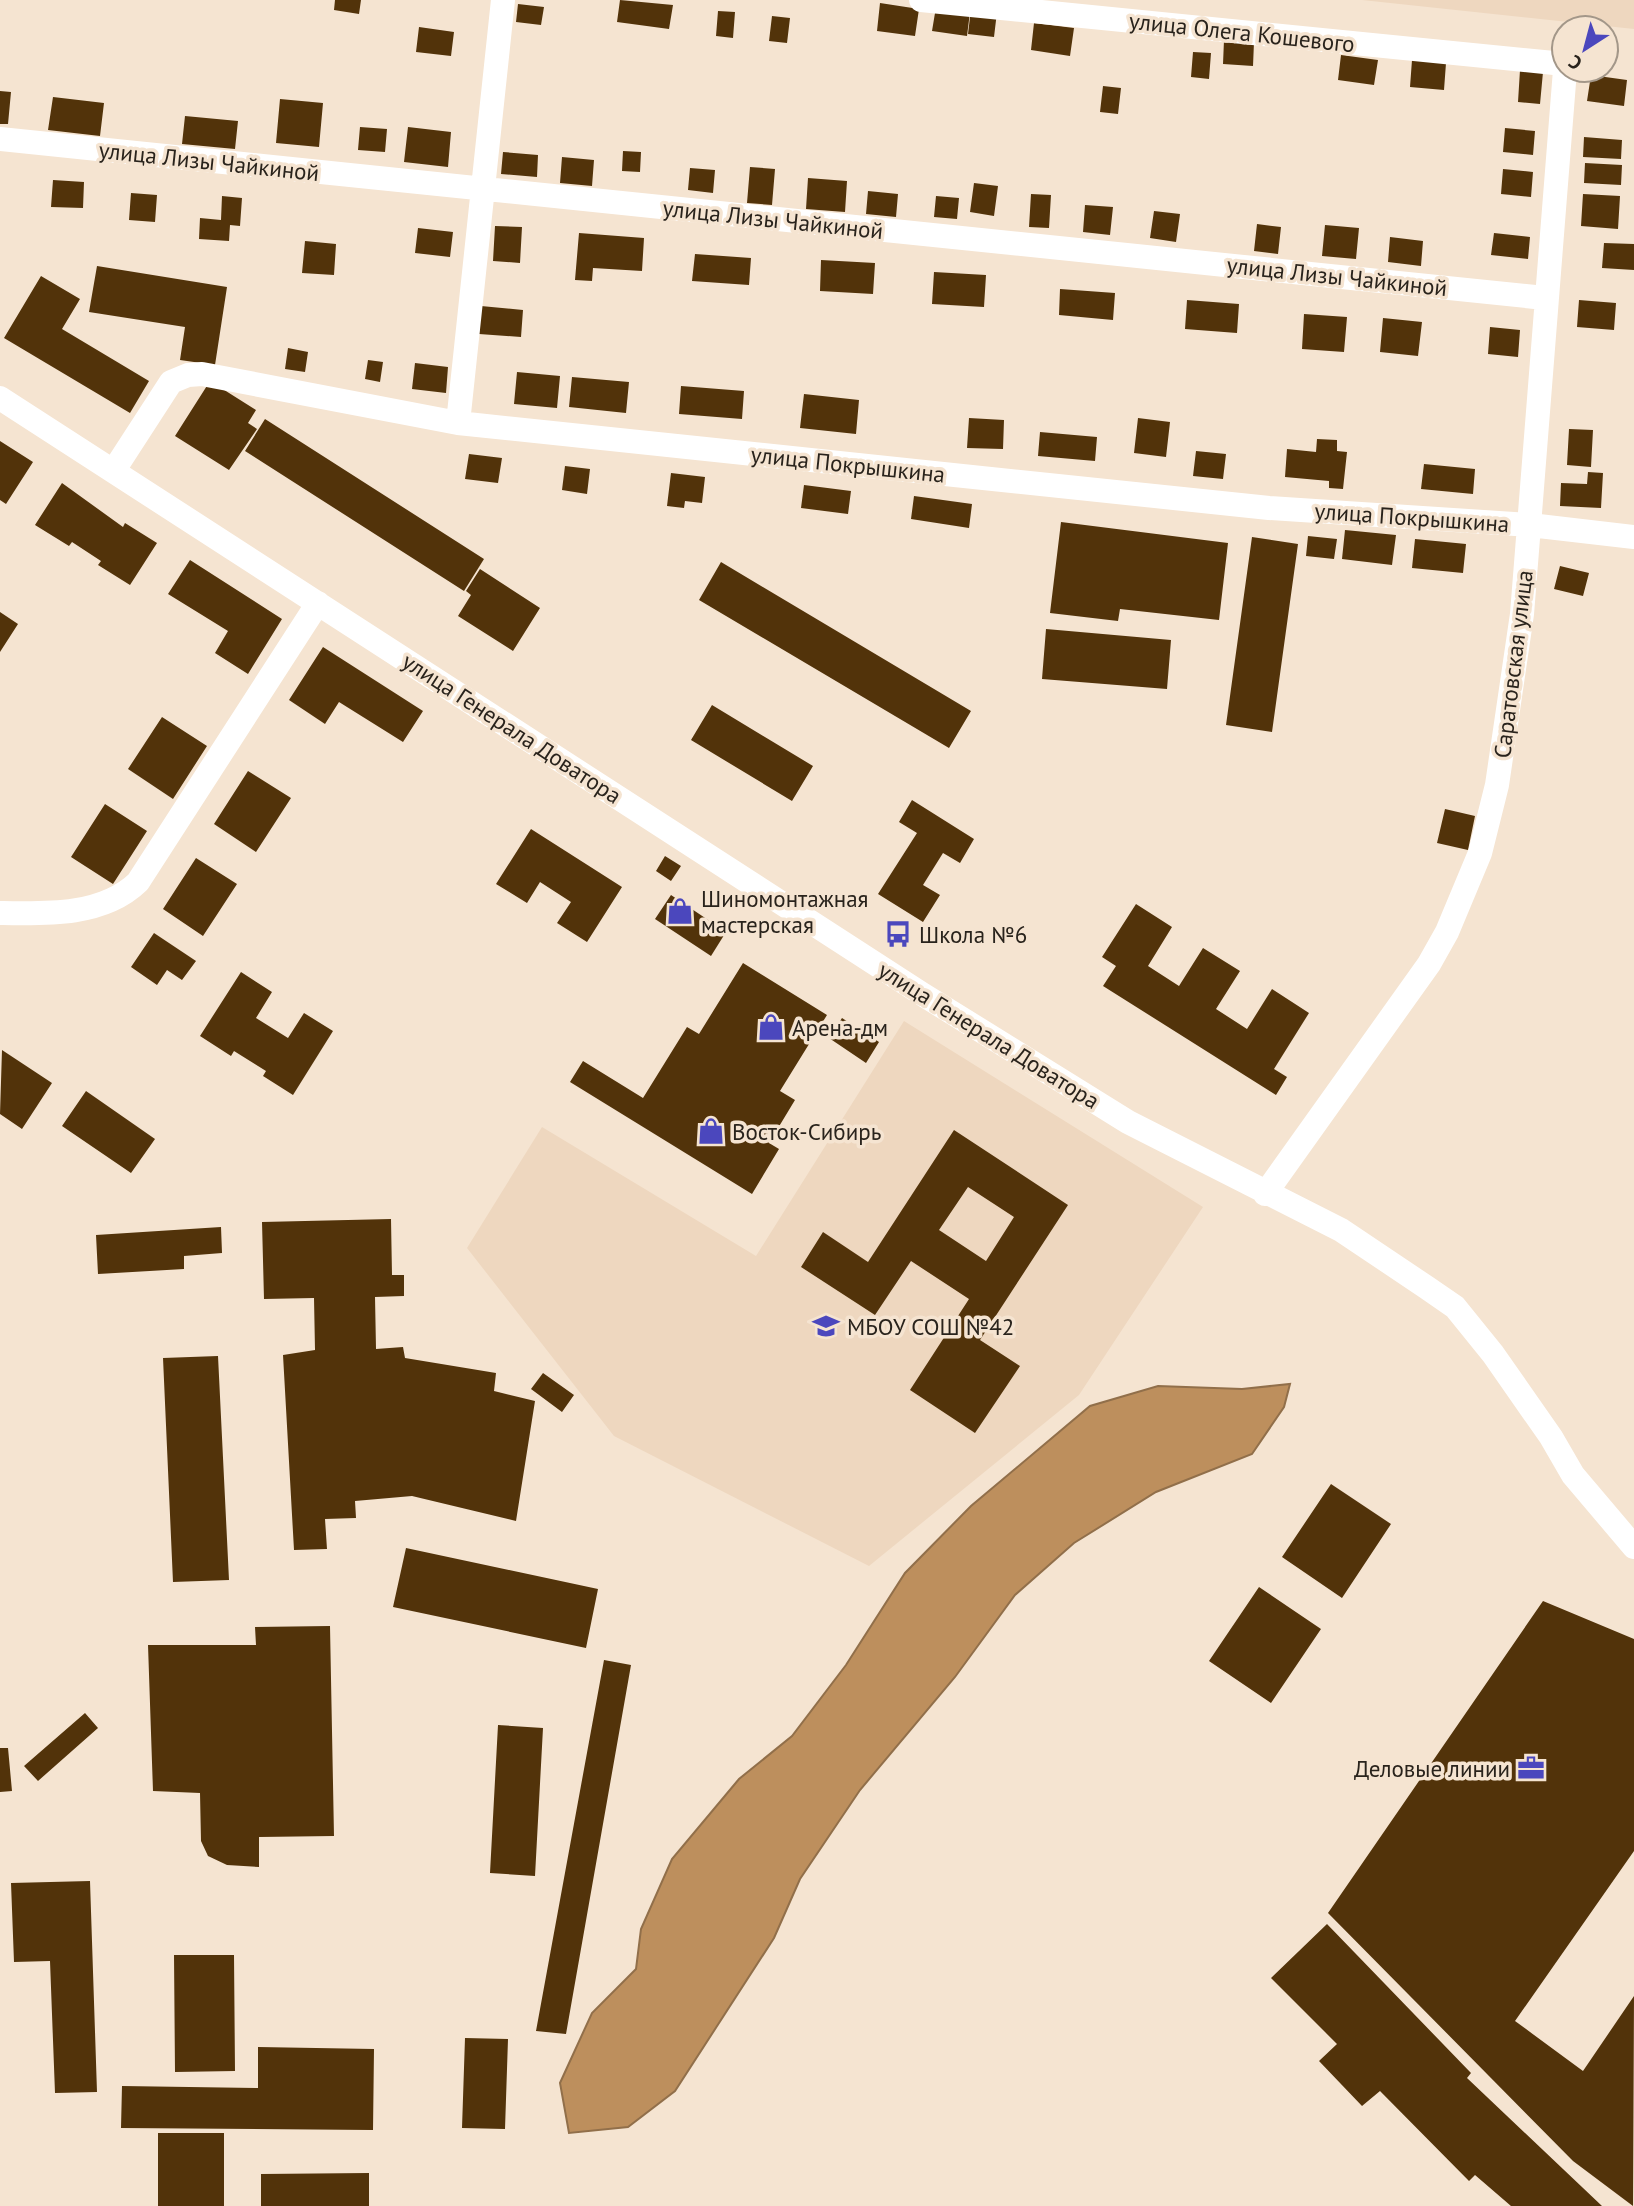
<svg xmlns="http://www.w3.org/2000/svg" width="1634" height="2206" font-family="'PT Sans',sans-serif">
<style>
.built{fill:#eed7bf}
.water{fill:#bd8f5d;stroke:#916f4a;stroke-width:2}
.building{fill:#52330a;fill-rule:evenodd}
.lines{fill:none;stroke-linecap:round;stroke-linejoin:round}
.minor{stroke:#fff;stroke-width:24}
.labels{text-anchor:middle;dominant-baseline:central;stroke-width:7;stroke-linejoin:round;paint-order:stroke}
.street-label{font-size:23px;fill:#29231c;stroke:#f5e4d1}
.poi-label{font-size:23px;fill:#29231c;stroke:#f5e4d1;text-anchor:start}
</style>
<rect width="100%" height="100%" fill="#f5e4d1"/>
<!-- built -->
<path class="built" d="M1362 0H1634V29Z
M904 1021 1203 1207 1079 1395 869 1566 614 1436 467 1248 542 1127 756 1256Z"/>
<!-- water -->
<path class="water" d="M1290 1384 1284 1407 1252 1454 1156 1492 1074 1543 1015 1595 955 1677 860 1790 800 1879 774 1938 675 2091 628 2127 569 2133 560 2083 592 2013 636 1969 641 1929 672 1859 739 1779 792 1736 846 1665 905 1573 971 1506 1090 1406 1158 1386 1242 1389Z"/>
<!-- building -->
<path class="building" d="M335 0H361L359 14 334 10Z
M620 0 673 5 669 29 617 22Z
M880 3 919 9 915 36 877 31Z
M518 4 544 7 541 25 516 22Z
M936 7 970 12 967 36 932 31Z
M971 9 997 12 994 37 968 34Z
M718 11 735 12 733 38 716 36Z
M772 16 790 18 787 43 769 41Z
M1034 23 1074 28 1070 56 1031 50Z
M419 27 454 32 451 56 416 52Z
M1224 40 1254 42 1253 66 1223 64Z
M1193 52 1211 53 1209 79 1191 77Z
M1341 55 1378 60 1374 85 1338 80Z
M1412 60 1446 63 1444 90 1410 87Z
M1520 70 1543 72 1540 104 1518 102Z
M1591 75 1627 80 1624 106 1587 101Z
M1103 86 1121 88 1118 114 1100 112Z
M0 91 11 92 8 124H0Z
M53 97 104 103 100 136 48 130Z
M280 99 323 103 319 147 276 143Z
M185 116 238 121 235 149 182 144Z
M360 127 387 129 385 152 358 150Z
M408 127 451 132 448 167 404 162Z
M1505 128 1535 131 1533 155 1503 152Z
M1584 137 1622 140 1621 159 1583 157Z
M623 151 641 152 640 172 622 171Z
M503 152 538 155 537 177 501 174Z
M562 157 594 160 592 186 560 183Z
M1585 163 1622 165 1621 185 1584 183Z
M750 167 775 169 772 205 747 203Z
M690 168 715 170 713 193 688 190Z
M1503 169 1533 172 1531 197 1501 194Z
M808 178 847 181 845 212 806 209Z
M53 180 84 182 83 208 51 207Z
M974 183 998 186 994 216 970 212Z
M868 191 898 194 896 217 866 214Z
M131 193 157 195 155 222 129 220Z
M1031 194 1051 195 1049 228 1029 227Z
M1583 194 1620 196 1618 229 1581 226Z
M222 196 242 198 240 226 230 225 229 241 199 239 200 218 221 220Z
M936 196 959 198 957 219 934 217Z
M1085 205 1113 207 1110 235 1083 232Z
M1154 211 1180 214 1176 242 1150 238Z
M1257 224 1281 227 1278 254 1254 251Z
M1325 225 1359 228 1356 259 1322 256Z
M495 226 522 227 520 263 493 261Z
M418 228 453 232 450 257 415 253Z
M579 233 644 238 642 271 593 268 592 281 575 280Z
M1494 233 1530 237 1528 259 1491 255Z
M1390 237 1423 241 1421 266 1388 262Z
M305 241 336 244 334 275 302 273Z
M1604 243 1634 244V270L1602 268Z
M695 254 751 258 749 285 692 281Z
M821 260 875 263 873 294 820 291Z
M97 266 227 287 215 365 180 360 185 327 89 312Z
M934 272 986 275 984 307 932 304Z
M41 276 80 299 62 329 149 381 130 413 4 338Z
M1060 289 1115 293 1113 320 1059 315Z
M1187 300 1239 304 1237 333 1185 329Z
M1579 300 1616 303 1614 330 1577 327Z
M481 306 523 310 521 337 479 334Z
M1304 314 1347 317 1344 352 1302 349Z
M1383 318 1422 322 1418 356 1380 352Z
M1490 327 1520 330 1518 357 1488 354Z
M288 348 308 352 305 372 285 369Z
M368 360 383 362 380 382 365 379Z
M415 363 448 367 446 393 412 389Z
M517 372 560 376 557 408 514 404Z
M572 377 629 382 626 413 569 407Z
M210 381 256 410 248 423 257 429 229 470 175 436Z
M681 386 744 391 742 419 679 414Z
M804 394 859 400 856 434 800 428Z
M969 418 1004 420 1003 449 967 448Z
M1138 418 1170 422 1166 457 1134 453Z
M265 419 484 559 464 591 245 451Z
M1569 429 1593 430 1591 467 1567 465Z
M1040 432 1097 437 1095 461 1038 456Z
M1317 439 1337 440V451L1347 452 1343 489 1329 488V481L1285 477 1287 449 1316 452Z
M0 441 33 462 6 504 0 500Z
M1196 451 1226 454 1223 479 1193 476Z
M469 454 502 458 498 483 465 479Z
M1424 464 1475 469 1473 494 1421 489Z
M565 466 590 469 587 494 562 490Z
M1588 472 1603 473 1601 508 1560 506 1561 483 1587 484Z
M671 473 705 477 702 503 685 501 684 508 667 506Z
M62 483 123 527 125 523 157 543 130 585 98 565 101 561 72 542 69 546 35 525Z
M804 485 851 491 848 514 801 508Z
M914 496 972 504 969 528 911 519Z
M1061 522 1228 543 1219 620 1120 609 1118 621 1050 613Z
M1345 530 1396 535 1392 565 1342 559Z
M1308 536 1337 539 1334 559 1306 556Z
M1252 537 1298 544 1272 732 1226 725Z
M1415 539 1466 544 1463 573 1412 568Z
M190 560 282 619 248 674 215 653 228 631 168 594Z
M721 562 971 711 949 748 699 600Z
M1560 566 1589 573 1583 596 1554 589Z
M480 569 540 608 513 651 458 616 471 595 466 591Z
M0 612 18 624 0 652Z
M1046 629 1171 640 1167 689 1042 679Z
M323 647 423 711 403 742 339 702 325 724 289 700Z
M712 705 813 766 792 801 691 740Z
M162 717 207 746 173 799 128 769Z
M248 771 291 798 256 852 214 824Z
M912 800 974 839 960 863 943 853 923 885 940 895 923 922 878 894 917 833 899 822Z
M105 804 147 831 113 884 71 857Z
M1445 809 1475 816 1468 850 1437 843Z
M531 829 622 887 587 942 557 923 571 902 540 882 527 903 496 884Z
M665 856 681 866 671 881 656 871Z
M196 858 237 884 203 936 163 909Z
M671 895 726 932 711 956 655 919Z
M1136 904 1172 927 1148 966 1179 986 1203 948 1240 971 1216 1009 1247 1029 1272 989 1309 1013 1274 1069 1287 1077 1276 1095 1103 986 1116 966 1102 957Z
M154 933 196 961 182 980 167 970 157 985 131 967Z
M743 963 827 1015 780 1091 795 1100 769 1143 779 1149 752 1194 570 1082 583 1061 643 1098 687 1027 699 1034Z
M241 972 272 992 256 1018 288 1038 304 1013 333 1031 293 1095 263 1076 266 1071 234 1051 231 1056 200 1036Z
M842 1018 879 1042 866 1063 829 1038Z
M2 1050 52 1083 22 1129 0 1114Z
M86 1091 155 1139 131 1173 62 1126Z
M954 1130 1068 1205 980 1340 1020 1366 975 1433 910 1390 969 1299 911 1261 875 1315 801 1267 823 1232 868 1262ZM968 1187 1014 1217 986 1261 939 1230Z
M391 1219 392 1275H404V1296L375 1297 376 1349 403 1347 405 1358 496 1373 494 1391 535 1401 516 1521 412 1496 355 1501 356 1518 325 1519 327 1549 294 1550 283 1355 315 1350 314 1298 264 1299 262 1222Z
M221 1227 222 1253 184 1256V1269L98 1274 96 1235Z
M218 1356 229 1580 173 1582 163 1358Z
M543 1373 574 1395 562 1412 531 1389Z
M1331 1484 1391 1524 1342 1598 1282 1557Z
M406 1548 598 1589 586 1648 393 1607Z
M1259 1587 1321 1629 1271 1703 1209 1661Z
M1543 1601 1634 1639V1851L1515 2021 1583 2071 1634 1996 1633 2206 1573 2161 1328 1913Z
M330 1626 334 1836 259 1837V1867L227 1865 208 1856 201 1841 200 1793 153 1791 148 1645H256L255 1627Z
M604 1660 631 1665 566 2034 536 2031Z
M85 1713 98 1728 38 1781 24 1766Z
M498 1725 543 1728 535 1876 490 1873Z
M0 1748H8L12 1791 0 1792Z
M90 1881 97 2092 55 2093 50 1961 14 1962 11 1883Z
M1327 1924 1471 2073 1467 2078 1602 2206H1511L1475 2175 1469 2181 1380 2091 1362 2106 1319 2061 1337 2044 1271 1978Z
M174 1955H234L235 2071 175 2072Z
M465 2038 508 2039 505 2129 462 2128Z
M258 2047 374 2049 373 2130 121 2128 122 2086 258 2088Z
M158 2133H224V2206H158Z
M369 2173V2206H261V2174Z"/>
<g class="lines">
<!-- minor -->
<path class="minor" d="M921 0 1564 64
M0 139 1545 298
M0 398 922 994 1128 1122 1341 1230 1426 1287 1455 1307 1493 1354 1551 1437 1573 1475 1634 1547
M458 423 503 0
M114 470 171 382 188 375 202 374 458 423 1269 508 1530 525 1634 537
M0 913C46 914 103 916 138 882L318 603
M1265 1194 1429 964 1447 932 1480 853 1497 785 1522 614 1565 70"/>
</g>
<!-- icons -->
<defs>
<symbol id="shop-bare" viewBox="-9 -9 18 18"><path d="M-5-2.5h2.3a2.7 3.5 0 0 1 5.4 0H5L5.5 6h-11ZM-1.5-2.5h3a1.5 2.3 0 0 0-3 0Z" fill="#4b47bd" stroke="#f5e4d1" stroke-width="2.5" paint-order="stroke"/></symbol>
<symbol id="bus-bare" viewBox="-9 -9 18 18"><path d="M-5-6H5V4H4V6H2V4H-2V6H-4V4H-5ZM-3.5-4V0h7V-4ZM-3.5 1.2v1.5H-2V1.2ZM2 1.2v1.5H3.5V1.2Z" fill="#4b47bd" stroke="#f5e4d1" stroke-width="2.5" paint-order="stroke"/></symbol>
<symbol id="school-bare" viewBox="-9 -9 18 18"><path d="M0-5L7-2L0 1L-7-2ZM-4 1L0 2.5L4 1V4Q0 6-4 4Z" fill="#4b47bd" stroke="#f5e4d1" stroke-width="2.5" paint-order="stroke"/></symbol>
<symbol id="office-bare" viewBox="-9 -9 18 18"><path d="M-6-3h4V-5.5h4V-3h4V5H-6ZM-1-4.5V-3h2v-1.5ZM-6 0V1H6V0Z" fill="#4b47bd" stroke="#f5e4d1" stroke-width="2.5" paint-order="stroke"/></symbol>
</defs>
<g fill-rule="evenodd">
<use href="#shop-bare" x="661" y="892" width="38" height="38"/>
<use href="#bus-bare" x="879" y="915" width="38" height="38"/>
<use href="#shop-bare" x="752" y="1008" width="38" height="38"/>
<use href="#shop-bare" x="692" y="1112" width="38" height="38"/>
<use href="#school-bare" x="807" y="1307" width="38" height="38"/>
<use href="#office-bare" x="1512" y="1749" width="38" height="38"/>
</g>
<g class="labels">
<!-- street labels -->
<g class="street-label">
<text transform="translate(1242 32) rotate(6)">улица Олега Кошевого</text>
<text transform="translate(209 161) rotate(6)">улица Лизы Чайкиной</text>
<text transform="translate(773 219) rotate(6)">улица Лизы Чайкиной</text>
<text transform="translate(1337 276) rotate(6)">улица Лизы Чайкиной</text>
<text transform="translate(848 464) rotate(6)">улица Покрышкина</text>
<text transform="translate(1412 517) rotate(4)">улица Покрышкина</text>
<text transform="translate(1513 664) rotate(-83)">Саратовская улица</text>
<text transform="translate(512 728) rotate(33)">улица Генерала Доватора</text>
<text transform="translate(989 1035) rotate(32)">улица Генерала Доватора</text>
</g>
<!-- poi labels -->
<g class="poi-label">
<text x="701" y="898">Шиномонтажная<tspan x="701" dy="26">мастерская</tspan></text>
<text x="919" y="934">Школа №6</text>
<text x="792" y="1027">Арена-дм</text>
<text x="732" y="1131">Восток-Сибирь</text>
<text x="847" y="1326">МБОУ СОШ №42</text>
<text x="1510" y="1768" text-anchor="end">Деловые линии</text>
</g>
</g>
<!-- north arrow -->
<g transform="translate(1585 49) rotate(216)"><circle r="33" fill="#f5e4d1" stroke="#a39789" stroke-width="2"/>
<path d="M0-5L12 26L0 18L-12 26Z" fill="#4b47bd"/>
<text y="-10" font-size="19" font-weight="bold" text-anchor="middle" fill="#29231c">С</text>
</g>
</svg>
